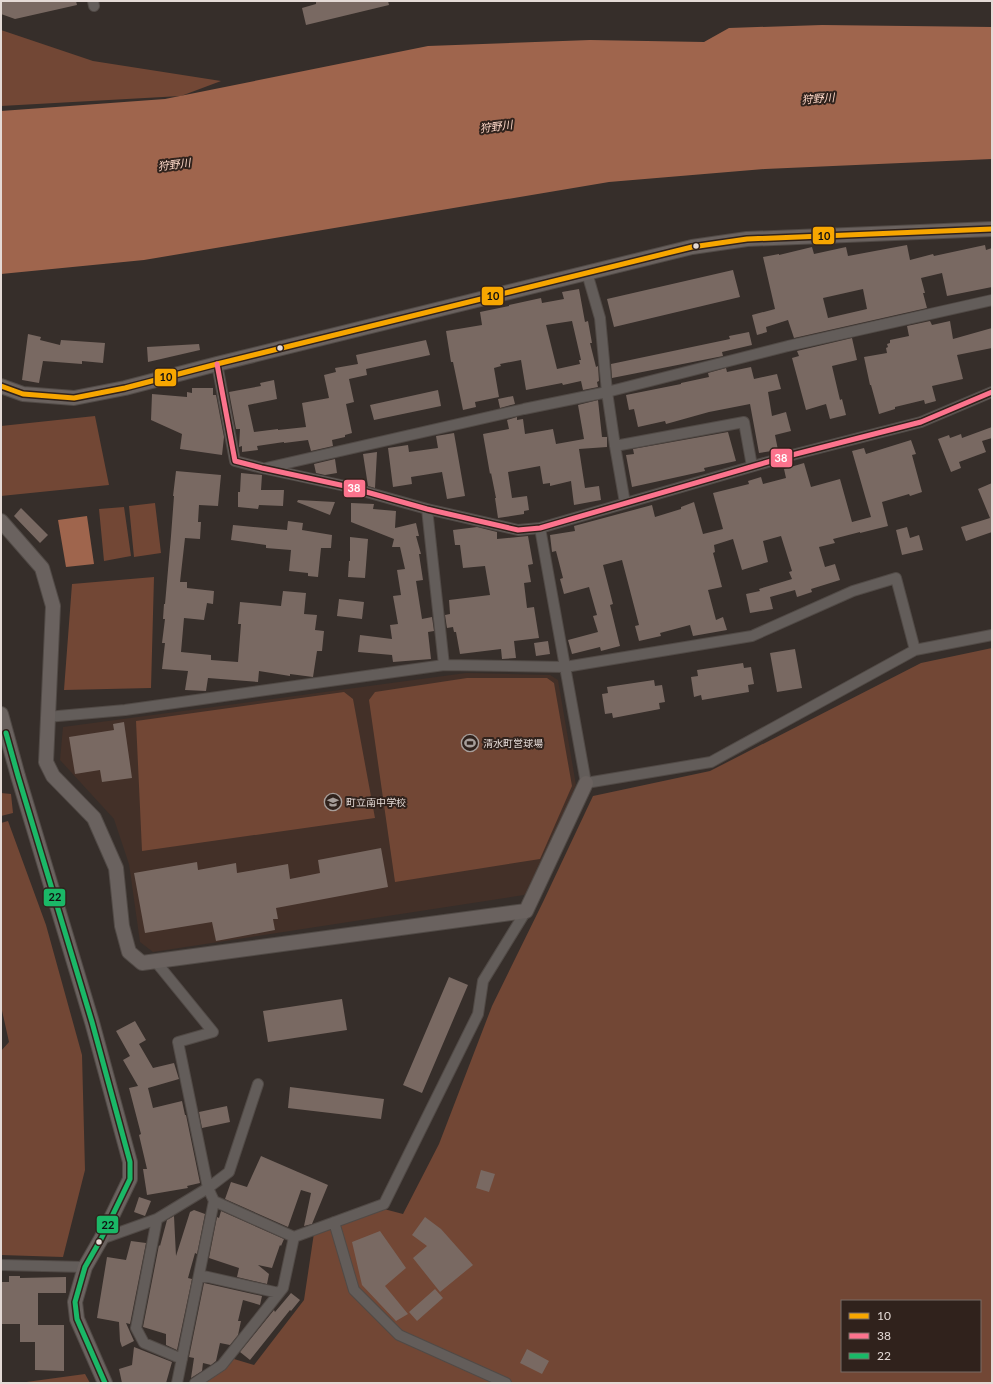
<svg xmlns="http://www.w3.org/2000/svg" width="993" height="1384" font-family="Lato,'Noto Sans JP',sans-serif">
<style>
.built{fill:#433028}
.green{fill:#724735;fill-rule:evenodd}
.water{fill:#9f654d}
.building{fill:#796962;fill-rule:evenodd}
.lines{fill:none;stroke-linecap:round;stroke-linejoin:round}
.street-casing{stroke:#514a46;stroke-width:12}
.secondary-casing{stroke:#514a46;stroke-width:16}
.street{stroke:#635d5a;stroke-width:10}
.secondary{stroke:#6a625f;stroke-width:14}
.bus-1-casing{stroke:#30221c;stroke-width:8}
.bus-2-casing{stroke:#30221c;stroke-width:8}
.bus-3-casing{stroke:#30221c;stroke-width:8}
.bus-1{stroke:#f7a600;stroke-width:5}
.bus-2{stroke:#fc738d;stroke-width:5}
.bus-3{stroke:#1ab867;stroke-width:5}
.bus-dot{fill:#e4dad6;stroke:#30221c;stroke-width:1.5}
.labels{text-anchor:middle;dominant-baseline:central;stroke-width:4;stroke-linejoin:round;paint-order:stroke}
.poi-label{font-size:10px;fill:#e4dad6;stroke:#30221c;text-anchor:start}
.water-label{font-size:11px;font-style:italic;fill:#fcd6c6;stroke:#30221c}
.line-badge{stroke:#30221c;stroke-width:1.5}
.badge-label{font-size:11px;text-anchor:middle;font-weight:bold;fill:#fff}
.pale-badge-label{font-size:11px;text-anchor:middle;font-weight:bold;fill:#111}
</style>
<rect width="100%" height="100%" fill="#362e2a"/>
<!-- built -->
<path class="built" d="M466 673 550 675 558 680 576 785 532 888 524 895 153 952 140 942 129 864 114 819 60 760 63 727Z"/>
<!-- green -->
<path class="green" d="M1 30 93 61 221 81 181 96 1 106Z
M95 416 109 485 1 496V426Z
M155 503 161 553 134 557 129 506Z
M124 507 131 556 104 561 99 509Z
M154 577 151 688 64 690 72 584Z
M992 648V1383H200L234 1359 254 1365 304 1300 314 1233 384 1209 403 1214 439 1144 492 1006 543 902 593 796 710 771 921 663ZM842 1301H980V1371H842Z
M467 678H547L554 683 572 786 540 859 395 882 369 700 375 692Z
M344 692 353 699 375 818 142 851 136 721Z
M1 793 11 794 13 813 1 816Z
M8 821 46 925 82 1055 85 1170 63 1257 1 1255V1051L9 1042 1 1006V823Z
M85 1374 90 1383H19Z"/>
<!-- water -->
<path class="water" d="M822 25 992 27V159L765 169 609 182 144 260 1 274V111L165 99 428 46 590 40 704 42 729 28Z
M87 516 94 564 66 567 58 520Z"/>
<!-- building -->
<path class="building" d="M1 1H76L77 5 15 19 1 14Z
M316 1H388L389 5 306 25 302 8 316 4Z
M907 245 910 260 933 254 934 256 985 245 986 250 992 248V287L947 296 942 273 921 278 925 293H923L927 308 794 338 788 320 766 327 767 332 757 335 752 315 775 309 763 257 779 254V255L812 247 814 254 846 247 848 256ZM863 289 867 309 828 318 823 298Z
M733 270 740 297 614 327 607 299Z
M579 289 585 322 588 321 592 343H590L596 367 598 366 599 381 597 382 598 387 583 390 581 381 563 385 562 383 526 390 521 360 500 364 501 366 494 368 499 397 475 402 476 407 463 410 453 362H451L446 331 482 325 480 312 509 306V305L541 298 542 303 564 299 562 292ZM572 321 581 360H579L580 364 557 369 546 325Z
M930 321 932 325 950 321 953 339 992 328V348L957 355 963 379 932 386 936 401 925 404 924 400 895 407V409L879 414 871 385H870L864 357 887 353 886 348 888 347 887 344 890 343V340L909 336 907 326Z
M749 332 752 345 722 352 723 356 612 378 611 364 730 339 729 336Z
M28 334 41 337 40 340 60 345 61 340 105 343 103 363 82 361V364L43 361 39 383 22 380Z
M852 338 857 360 832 366 840 400 842 399 846 415 830 419 826 404 806 410 792 358 799 356 797 351Z
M426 340 430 355 366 369 367 375 349 379 354 402 346 404 352 433 345 435V437L332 440 333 446 311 451 308 440 284 443V442L257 446 258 450 242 452V446L239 447 240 429H236L229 392 261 386 260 383 274 380 277 399 248 405 254 432 278 429V430L306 427 302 403 329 398 324 375 336 372 335 368 358 364 356 355Z
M199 344 200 350 148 362 147 347Z
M751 367 754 379 777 374 781 389 768 392 772 416 786 412 791 431 775 435 778 450 759 453 750 404 709 412 666 424 665 421 638 427 634 409 629 410 626 395 681 384V383L709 377 708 373 726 368 727 372Z
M192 388H213V395H216L224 437 222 455 180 449 182 434 151 420 152 394 187 397V392L192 393Z
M438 390 441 406 374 420 370 405Z
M513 396 515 404 500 408 498 399Z
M598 400 602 437H607V447L579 449 585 488 599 486 601 500 574 505 571 481 550 486V483L543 484 540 466 508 472 512 498 527 496 529 510 524 511V514L498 518 495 498H496L491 473 490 474 483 434 509 429 507 420 517 417V420L523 419 525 434 553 429 556 444 584 439 578 405Z
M992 427V438L982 441 986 452 959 462 961 468 951 472 938 439 949 435 950 438 961 434 962 438Z
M728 432 736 461 704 468 705 471 632 487 626 455 634 454 633 449Z
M454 433 465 496 447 499 442 472 411 477 412 484 393 487 388 448 408 445 409 452 438 448 436 436Z
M911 440 916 454 912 455 922 492 910 496 909 494 882 502 888 526 860 533V532L833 539 835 543 819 547 825 567 835 564 840 580 811 589 812 592 797 597 795 590 770 597 773 609 750 613 746 594 760 591 759 589 792 579 789 572 792 571 781 536 763 541 768 562 742 570 733 539 714 545 715 552 713 553 722 587 708 590 716 620 723 617 727 630 693 636 690 625 660 633 661 636 639 641 635 626 639 625 622 560 603 565 613 604 610 605 620 646 601 651 600 647 572 654 568 640 598 632 593 616 597 615 589 587 564 594 560 579 563 578 556 551 552 552 550 535 575 531 574 526 652 505 655 517 681 509V507L694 502 703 534 723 529 713 493 749 484 748 481 761 477 763 484 786 478 784 469 804 463 811 487 840 479 852 522 871 517 852 451 864 448 866 454Z
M377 452 375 488 368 486 363 454Z
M335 459 337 473 325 475 316 473 314 464Z
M176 471 221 475 218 506 199 505 198 522H201L200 539 185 538 180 582H187V588L214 591 213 604 207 603 204 620 184 618 181 652 211 655V660L238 662 241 624H238L240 602 281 606 283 591 306 593 304 614 317 615 315 630 324 631 322 651H317L313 677 290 674V676L259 671 258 682 208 678 206 691 185 690 188 671 162 669 165 643H162L165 619H163L164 604H165L171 536 174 496H173Z
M241 473 262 475 261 490H284L283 506 259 505 258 509 238 507V492H240Z
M992 483V532L966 541 961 527 990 518 978 489Z
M298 500 335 502 330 515 297 502Z
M351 503 374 504 373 509 396 511 395 528 416 523 419 536H416L421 554H419L423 580 416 581 422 619 432 617 434 631 428 632 431 659 393 662 392 655 358 652 360 635 392 639 390 625 398 624 393 596 401 595 397 570 405 569 400 547H392L394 539 351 522Z
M21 508 48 535 40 543 14 516Z
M288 521 303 523 302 530 332 535 331 548H321L318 577 308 576V573L289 571 291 550 266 548V545L231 540 233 525 287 530Z
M477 527 497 532V539L528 536 533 564 528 565 531 582 524 583 527 608 534 607 539 638 514 641 516 658 502 659 501 649 460 654 456 632H454L453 627 447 628 445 615 450 614 449 600 490 595 485 566 463 568 460 545H455L453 530Z
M907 527 910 538 919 535 923 550 902 555 896 530Z
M350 537 368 539 365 578 348 577 349 561H350Z
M339 599 364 602 362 619 337 616Z
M548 641 550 654 536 656 534 643Z
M795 649 802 688 777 692 770 653Z
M743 663 744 668 751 667 754 684 748 685 749 692 702 700 701 695 694 697 691 677 698 676 697 670Z
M654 680 655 686 662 685 665 702 659 703 660 709 613 718 612 713 605 714 602 694 608 693 607 687Z
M124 722 132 778 102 782 100 770 75 774 69 737 114 730 113 724Z
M381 848 388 887 276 908 278 919H273L275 930 216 941 212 922 145 933 134 873 197 862 198 870 236 863 237 873 288 864 290 879 320 873 318 860Z
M449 977 468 985 422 1093 403 1085Z
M342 999 347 1030 268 1042 263 1011Z
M135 1021 146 1040 139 1044 153 1068 174 1063 179 1079 148 1088 153 1108 182 1101 185 1115H186L200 1183 187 1186 188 1188 147 1195 143 1169H147L139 1135 141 1134 129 1088 138 1086 123 1060 130 1056 116 1031Z
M290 1087 384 1099 381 1119 288 1108Z
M227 1106 230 1122 202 1128 199 1112Z
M261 1156 328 1185 312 1224 304 1226 311 1193 301 1190 288 1227 225 1199 231 1182 247 1187Z
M481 1170 495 1174 489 1192 476 1188Z
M139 1197 151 1201 145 1216 134 1212Z
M194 1210 205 1214 197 1254 195 1253 188 1278 192 1279 177 1350 166 1345V1334L143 1327 159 1245 160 1246 167 1220 174 1216 176 1256 190 1212Z
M221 1211 284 1239 281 1246 280 1245 272 1268 258 1265 269 1274 267 1284 237 1277 239 1268 209 1258 217 1217 219 1218Z
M425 1217 441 1229 473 1265 440 1292 413 1258 427 1246 412 1235Z
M380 1231 406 1268 385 1286 408 1314 396 1321 362 1285 352 1242Z
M131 1241 146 1243 130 1324 126 1323 134 1341 122 1347 120 1341 119 1322 97 1318 107 1257 126 1260Z
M9 1276H20V1278L66 1277V1293H38V1325H64V1371L35 1370V1342H20V1324H1V1282H9Z
M204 1283 262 1296 260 1305 243 1300 238 1321H241L238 1335 230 1345 220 1343 216 1361 211 1365 203 1363 202 1371 191 1378 194 1358 189 1357Z
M435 1289 443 1298 417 1321 409 1312Z
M291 1293 300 1300 291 1311 290 1310 250 1360 240 1352 274 1310 275 1312Z
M134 1347 172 1362 166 1383H122L119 1369 132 1365Z
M527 1349 549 1361 542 1374 520 1363Z"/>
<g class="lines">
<defs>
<path id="street" d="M93 1 94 6
M587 273 600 318 607 392 615 446 625 503
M217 364 235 461 262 468 345 486 427 509 518 530 540 528 792 455 921 422 992 392
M615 446 744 422 752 466
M266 468 524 409 607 392 788 346 992 300
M427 509 444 665
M540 528 586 783 711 762 915 650 992 635
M47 717 125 710 444 665 565 667 752 636 853 591 896 578 915 650
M214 1201 294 1237
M157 1219 136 1328 144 1343 182 1359
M334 1222 354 1290 399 1335 506 1383
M101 1239 157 1219 208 1188 178 1042 213 1032 156 962
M1 1265 85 1267
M199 1275 279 1293
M177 1383 214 1201 208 1188 229 1172 258 1084
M195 1383 222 1365 283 1288 294 1237 384 1204 478 1014 483 981 526 911"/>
<path id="secondary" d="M1 386 23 394 74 398 125 388 217 364 692 247 747 239 992 229
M1 521 42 568 53 606 46 762 53 776 94 818 116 868 122 926 129 952 142 963 526 911 586 783
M1 714 18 776 92 1022 130 1162V1179L101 1239 85 1267 75 1302 77 1319 105 1383"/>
</defs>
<!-- street casing -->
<use href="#street" class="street-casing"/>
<!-- secondary casing -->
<use href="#secondary" class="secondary-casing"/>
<!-- street -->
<use href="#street" class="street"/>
<!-- secondary -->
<use href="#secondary" class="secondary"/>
<defs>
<path id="bus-1" d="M1 386 23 394 74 398 125 388 217 364 692 247 747 239 992 229"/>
<path id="bus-2" d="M217 364 235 461 262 468 345 486 427 509 518 530 540 528 792 455 921 422 992 392"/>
<path id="bus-3" d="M6 733 18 776 92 1022 130 1162V1179L101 1239 85 1267 75 1302 77 1319 105 1383"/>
</defs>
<!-- bus-1 casing -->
<use href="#bus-1" class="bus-1-casing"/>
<!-- bus-2 casing -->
<use href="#bus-2" class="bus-2-casing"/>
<!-- bus-3 casing -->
<use href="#bus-3" class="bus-3-casing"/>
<!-- bus-1 -->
<use href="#bus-1" class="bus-1"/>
<!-- bus-2 -->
<use href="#bus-2" class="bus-2"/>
<!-- bus-3 -->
<use href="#bus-3" class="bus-3"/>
</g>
<!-- icons -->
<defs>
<symbol id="stadium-ring" viewBox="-11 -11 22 22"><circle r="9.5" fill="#30221c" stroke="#a79e9a" stroke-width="1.5"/><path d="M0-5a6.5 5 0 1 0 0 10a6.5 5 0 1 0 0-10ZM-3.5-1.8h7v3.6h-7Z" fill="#a79e9a"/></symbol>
<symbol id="school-ring" viewBox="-11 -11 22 22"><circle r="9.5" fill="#30221c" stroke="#a79e9a" stroke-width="1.5"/><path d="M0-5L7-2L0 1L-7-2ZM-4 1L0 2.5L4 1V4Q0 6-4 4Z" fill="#a79e9a"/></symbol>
</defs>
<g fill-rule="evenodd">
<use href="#stadium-ring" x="460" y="733" width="20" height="20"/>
<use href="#school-ring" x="323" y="792" width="20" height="20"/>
</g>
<!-- markers -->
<g class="bus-dot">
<circle cx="696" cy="246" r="3.5"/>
<circle cx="280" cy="348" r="3.5"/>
<circle cx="99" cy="1242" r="3.5"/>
</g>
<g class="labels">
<!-- poi labels -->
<g class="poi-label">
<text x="483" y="743">清水町営球場</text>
<text x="346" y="802">町立南中学校</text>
</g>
<!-- water labels -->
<g class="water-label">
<text transform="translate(818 98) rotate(-4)">狩野川</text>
<text transform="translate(496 126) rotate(-7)">狩野川</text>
<text transform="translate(174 164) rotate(-7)">狩野川</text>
</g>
</g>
<g class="line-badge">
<rect x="812" y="226" width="23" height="19" rx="4" fill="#f7a600"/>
<rect x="481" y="286" width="23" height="20" rx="4" fill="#f7a600"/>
<rect x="154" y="368" width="23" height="19" rx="4" fill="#f7a600"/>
<rect x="770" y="448" width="23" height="20" rx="4" fill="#fc738d"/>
<rect x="343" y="479" width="23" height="19" rx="4" fill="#fc738d"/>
<rect x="43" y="888" width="23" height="19" rx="4" fill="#1ab867"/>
<rect x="96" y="1215" width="23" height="19" rx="4" fill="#1ab867"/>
</g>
<g class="badge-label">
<text x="781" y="462">38</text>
<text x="354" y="492">38</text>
</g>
<g class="pale-badge-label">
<text x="824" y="240">10</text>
<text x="493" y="300">10</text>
<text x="166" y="381">10</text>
<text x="55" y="901">22</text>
<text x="108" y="1229">22</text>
</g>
<!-- border -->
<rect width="993" height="1384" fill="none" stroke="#e4dad6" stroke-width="4"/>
<!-- legend -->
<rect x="841" y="1300" width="140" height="72" fill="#30221c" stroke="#786c66"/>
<rect x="849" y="1313" width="20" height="6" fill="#f7a600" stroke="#786c66"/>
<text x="877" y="1320" font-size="12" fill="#e4dad6">10</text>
<rect x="849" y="1333" width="20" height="6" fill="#fc738d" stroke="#786c66"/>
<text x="877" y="1340" font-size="12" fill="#e4dad6">38</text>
<rect x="849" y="1353" width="20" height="6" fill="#1ab867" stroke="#786c66"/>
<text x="877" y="1360" font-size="12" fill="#e4dad6">22</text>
</svg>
